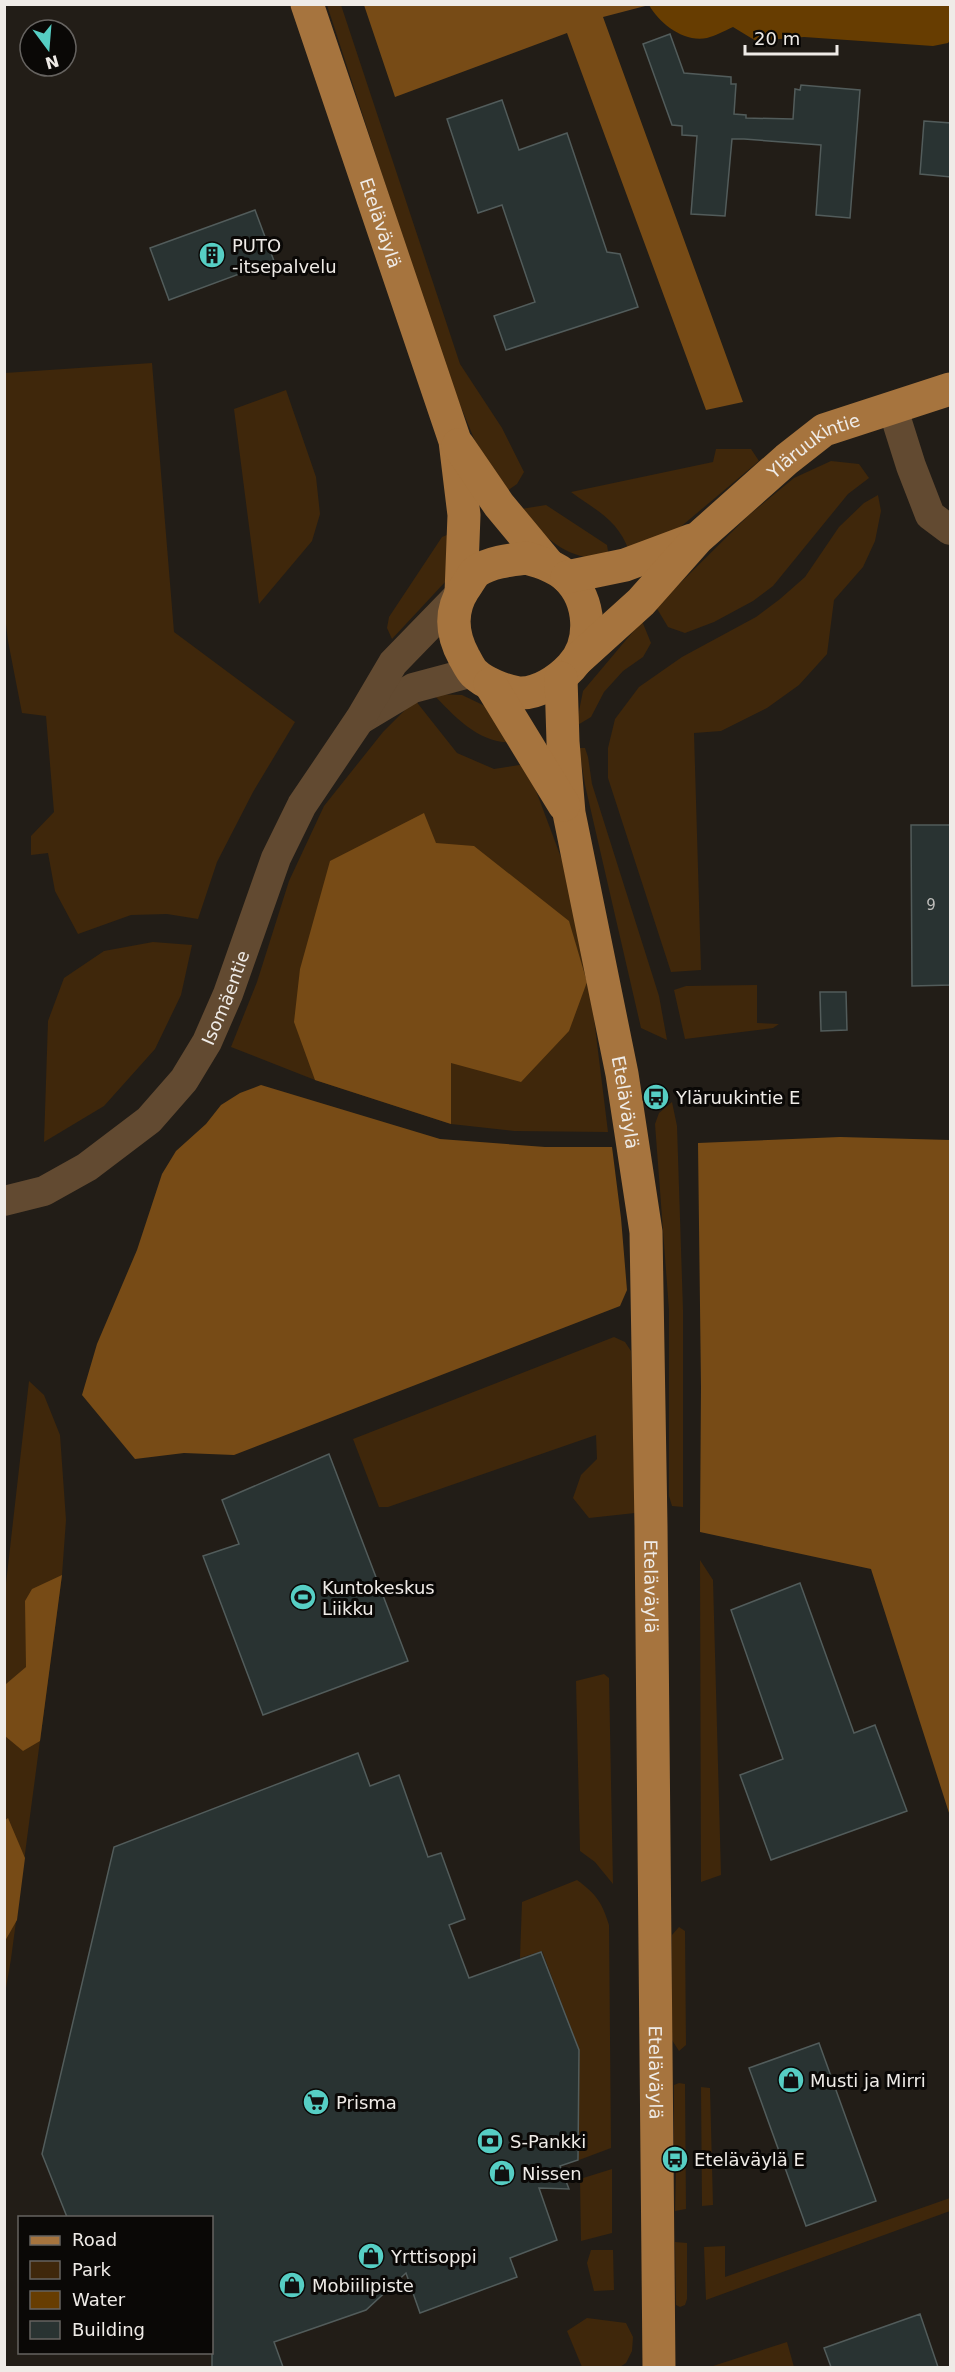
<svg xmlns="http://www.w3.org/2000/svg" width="955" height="2372" font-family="'DejaVu Sans',sans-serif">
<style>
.green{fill:#3f270b}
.forest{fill:#774b16}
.water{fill:#673d01}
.building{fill:#293332;stroke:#525c5b;stroke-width:1.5}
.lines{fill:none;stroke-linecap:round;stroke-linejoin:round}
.minor{stroke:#624a31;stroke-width:30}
.major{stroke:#a6743e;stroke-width:33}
.labels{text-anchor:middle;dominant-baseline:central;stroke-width:6;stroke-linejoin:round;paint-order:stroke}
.number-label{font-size:15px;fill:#bebdba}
.street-label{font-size:18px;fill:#efebe7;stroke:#0a0806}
.poi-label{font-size:18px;fill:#efebe7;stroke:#0a0806;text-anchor:start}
</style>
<rect width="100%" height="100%" fill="#221d17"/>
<!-- green -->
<path class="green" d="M327 5H341L460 364 502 428 524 472 517 484 507 491 475 441 446 371Z
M152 363 174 632 295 722 253 792 217 862 198 919 167 914 131 915 78 934 55 891 48 853 31 855V836L54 812 46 716 22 713 8 641 4 607 5 373Z
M286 390 316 477 320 514 312 541 259 604 234 409Z
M716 449H751L759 461 678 529 629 551C618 520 597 511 571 492L713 462Z
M831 461 859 464 869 478 848 494 773 586 753 601 714 622 685 633 668 627 656 607 749 515 794 478Z
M878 495 881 511 875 541 863 567 834 600 827 654 799 685 767 708 721 731 694 733 701 970 671 972 608 778V748L615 719 639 687 682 657 756 617 780 599 805 577 839 527 864 503Z
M546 505 607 545 609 557C602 557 592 559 585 557 557 551 537 530 521 509Z
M454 532 446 581 392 639 387 628 389 617 442 537Z
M642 621 651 643 643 657 623 671 604 692 591 717 576 726 583 691Z
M433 694 462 695 485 706 513 742C480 745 454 716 433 694Z
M415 700 457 753 494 769 526 764 565 868 590 986 608 1132 514 1131 451 1124 315 1080 231 1047 257 982 289 881 324 806 383 732Z
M579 748H585L588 757 592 784 659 996 667 1040 641 1028 585 785Z
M153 942 192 945 181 995 155 1049 104 1106 44 1142 48 1021 64 978 104 951Z
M757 985V1023L779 1024 773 1028 685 1039 674 990 686 986Z
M672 1102 677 1126 683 1310V1507L672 1506 669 1496V1310L655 1124 659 1113Z
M614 1337 625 1342 631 1351 635 1513 589 1518 573 1498 581 1475 597 1459 596 1435 388 1507H379L353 1439Z
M29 1381 44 1395 60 1435 66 1520 62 1575 11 1959 5 1994 4 1601Z
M700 1560 713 1580 721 1875 701 1882Z
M604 1674 609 1678 613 1884 595 1862 580 1851 576 1681Z
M577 1880C596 1894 602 1902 609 1925L611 2148 579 2160V2049L542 1951 520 1958 522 1902Z
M679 1927 685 1931 686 2045 679 2051 672 2040V1935Z
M679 2083 685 2084 686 2209 675 2211 676 2172 681 2171V2149H674V2085Z
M701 2087 710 2088 713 2205 702 2206Z
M612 2169V2233L581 2241 580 2179Z
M950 2198V2211L706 2300 704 2247 725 2246V2277Z
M675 2242 687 2243V2299L685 2305 680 2307 676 2305Z
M591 2250H613L614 2290 594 2291 587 2263Z
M587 2318 626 2323 633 2337 632 2351 626 2363 620 2367H582L567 2331Z
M787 2342 794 2367H710Z"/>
<!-- forest -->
<path class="forest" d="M364 5H649L603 17 743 402 706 410 567 33 395 97Z
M424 813 436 843 474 846 569 921 587 982 569 1031 521 1082 451 1063V1124L315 1080 294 1022 300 969 330 861Z
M261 1085 440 1139 545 1147H612L621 1218 627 1290 620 1306 234 1455 184 1453 135 1459 82 1395 97 1344 137 1250 162 1174 176 1151 206 1124 221 1105 240 1093Z
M840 1137 950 1140V1816L871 1569 700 1532 701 1387 698 1143Z
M62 1575 40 1741 23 1751 5 1736 6 1684 26 1667 25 1601 32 1589Z
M8 1818 25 1858 17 1920 5 1941 4 1821Z"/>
<!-- water -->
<path class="water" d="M649 5H950V40L948 43 933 46 804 37 756 41 733 27C724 31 715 36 707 38 684 43 659 23 649 5Z"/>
<!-- building -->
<path class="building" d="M670 34 684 73 731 77V84H736L734 114 746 115V118L793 119 795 89 800 90 801 85 860 90 850 218 816 215 821 145 744 139H732L725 216 691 214 697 136 682 135V126L672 125 643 44Z
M502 100 519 150 567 133 607 252 620 254 638 307 506 350 494 316 535 302 502 205 478 213 447 119Z
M924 121 951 123V177L920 174Z
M255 210 274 261 169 300 150 248Z
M911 825H951V985L912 986Z
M820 992H846L847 1030 821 1031Z
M329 1454 408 1661 263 1715 203 1556 239 1544 222 1500Z
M800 1583 854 1733 875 1725 907 1811 771 1860 740 1775 783 1759 731 1610Z
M358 1753 370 1786 399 1775 428 1857 441 1853 465 1919 449 1925 469 1978 541 1952 579 2050 578 2160 560 2166 569 2189 539 2188 557 2240 510 2258 517 2277 420 2313 406 2273 366 2310 274 2342 283 2367H212V2217H67L42 2154 114 1847Z
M819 2043 876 2201 806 2226 749 2068Z
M920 2314 938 2367H831L824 2348Z"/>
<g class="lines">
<!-- minor -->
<g class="minor">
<path d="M893 409 911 466 930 515 950 530"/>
<path d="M363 718 413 688 473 672"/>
<path id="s1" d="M4 1201 44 1191 87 1167 149 1120 184 1080 207 1042 228 994 276 858 302 805 360 719 393 663 461 593"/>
</g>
<!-- major -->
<g class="major">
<path id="s2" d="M307 4 455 441 464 515 461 593"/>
<path d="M458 445 499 505 548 564"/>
<path d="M526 558C540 562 555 566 567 577 591 600 594 643 571 667 559 680 538 694 519 693 505 691 484 683 474 673 470 669 467 662 464 657 452 635 449 612 464 589 468 584 472 575 477 571 491 562 510 560 526 558Z"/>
<path d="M567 577 625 565 692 540"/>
<path id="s3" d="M578 659 641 602 697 539 787 459 824 430 950 389"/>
<path id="s4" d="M561 678 563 742 569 813 622 1074 646 1232 651 1526 659 2368"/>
<path d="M490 684 564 805"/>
</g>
</g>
<!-- icons -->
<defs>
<symbol id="building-disc" viewBox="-11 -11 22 22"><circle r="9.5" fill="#56cec4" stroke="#0a0806"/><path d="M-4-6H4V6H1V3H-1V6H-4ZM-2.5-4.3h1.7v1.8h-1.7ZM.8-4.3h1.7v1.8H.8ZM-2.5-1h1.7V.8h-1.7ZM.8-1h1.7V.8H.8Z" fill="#111"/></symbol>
<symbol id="bus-disc" viewBox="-11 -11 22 22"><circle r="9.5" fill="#56cec4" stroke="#0a0806"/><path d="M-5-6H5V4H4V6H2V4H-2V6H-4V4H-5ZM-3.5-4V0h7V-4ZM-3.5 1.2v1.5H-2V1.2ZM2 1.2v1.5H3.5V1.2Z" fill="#111"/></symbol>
<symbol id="stadium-disc" viewBox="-11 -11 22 22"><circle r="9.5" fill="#56cec4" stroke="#0a0806"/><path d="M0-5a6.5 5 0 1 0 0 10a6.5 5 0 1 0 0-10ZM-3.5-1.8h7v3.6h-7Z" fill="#111"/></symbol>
<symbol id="shop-disc" viewBox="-11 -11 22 22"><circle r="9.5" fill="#56cec4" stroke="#0a0806"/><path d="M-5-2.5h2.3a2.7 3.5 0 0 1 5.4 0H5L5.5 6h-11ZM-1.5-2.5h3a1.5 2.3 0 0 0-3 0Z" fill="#111"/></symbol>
<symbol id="supermarket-disc" viewBox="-11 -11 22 22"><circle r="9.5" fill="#56cec4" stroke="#0a0806"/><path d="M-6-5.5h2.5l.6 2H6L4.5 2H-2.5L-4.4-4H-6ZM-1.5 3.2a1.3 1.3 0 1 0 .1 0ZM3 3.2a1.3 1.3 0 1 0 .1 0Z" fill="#111"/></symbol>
<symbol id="bank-disc" viewBox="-11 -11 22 22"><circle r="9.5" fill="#56cec4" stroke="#0a0806"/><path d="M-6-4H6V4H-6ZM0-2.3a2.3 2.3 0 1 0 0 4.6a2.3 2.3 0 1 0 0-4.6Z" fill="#111"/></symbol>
</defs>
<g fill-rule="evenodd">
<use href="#building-disc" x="197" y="240" width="30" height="30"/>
<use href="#bus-disc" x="641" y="1082" width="30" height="30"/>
<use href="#stadium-disc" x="288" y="1582" width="30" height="30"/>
<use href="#shop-disc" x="776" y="2065" width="30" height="30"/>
<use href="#supermarket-disc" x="301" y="2087" width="30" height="30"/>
<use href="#bank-disc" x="475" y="2126" width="30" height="30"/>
<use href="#bus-disc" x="660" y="2144" width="30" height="30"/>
<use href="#shop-disc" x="487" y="2158" width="30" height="30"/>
<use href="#shop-disc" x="356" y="2241" width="30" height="30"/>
<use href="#shop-disc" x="277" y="2270" width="30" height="30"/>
</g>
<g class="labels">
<!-- number labels -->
<g class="number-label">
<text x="931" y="905">9</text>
</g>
<!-- street labels -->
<g class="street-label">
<text stroke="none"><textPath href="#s2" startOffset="231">Eteläväylä</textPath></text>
<text stroke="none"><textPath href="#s3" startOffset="320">Yläruukintie</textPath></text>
<text stroke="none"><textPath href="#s1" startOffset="314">Isomäentie</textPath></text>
<text stroke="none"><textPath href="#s4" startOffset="430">Eteläväylä</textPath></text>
<text stroke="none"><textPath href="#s4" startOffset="916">Eteläväylä</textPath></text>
<text stroke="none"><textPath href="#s4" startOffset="1402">Eteläväylä</textPath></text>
</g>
<!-- poi labels -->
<g class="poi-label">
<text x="232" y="245">PUTO<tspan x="232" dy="21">-itsepalvelu</tspan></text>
<text x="676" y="1097">Yläruukintie E</text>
<text x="322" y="1587">Kuntokeskus<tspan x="322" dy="21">Liikku</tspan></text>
<text x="810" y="2080">Musti ja Mirri</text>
<text x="336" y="2102">Prisma</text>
<text x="510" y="2141">S-Pankki</text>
<text x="694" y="2159">Eteläväylä E</text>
<text x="522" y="2173">Nissen</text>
<text x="391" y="2256">Yrttisoppi</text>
<text x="312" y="2285">Mobiilipiste</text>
</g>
</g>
<!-- border -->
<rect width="955" height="2372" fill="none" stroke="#efebe7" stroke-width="12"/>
<!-- legend -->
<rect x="18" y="2216" width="195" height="138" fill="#0a0806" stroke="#666360" stroke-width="1.5"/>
<rect x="30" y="2236" width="30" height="9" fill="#a6743e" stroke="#666360" stroke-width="1.5"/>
<text x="72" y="2246" font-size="18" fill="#efebe7">Road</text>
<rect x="30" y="2261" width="30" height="18" fill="#3f270b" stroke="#666360" stroke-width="1.5"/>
<text x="72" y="2276" font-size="18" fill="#efebe7">Park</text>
<rect x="30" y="2291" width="30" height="18" fill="#673d01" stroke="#666360" stroke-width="1.5"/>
<text x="72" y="2306" font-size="18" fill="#efebe7">Water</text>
<rect x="30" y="2321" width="30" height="18" fill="#293332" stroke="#666360" stroke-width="1.5"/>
<text x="72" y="2336" font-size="18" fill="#efebe7">Building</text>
<!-- north arrow -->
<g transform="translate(48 48) rotate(164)"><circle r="28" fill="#0a0806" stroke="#666360" stroke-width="1.5"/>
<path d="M0-4.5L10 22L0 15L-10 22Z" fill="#56cec4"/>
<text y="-9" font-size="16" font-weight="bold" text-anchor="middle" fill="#efebe7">N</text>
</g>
<!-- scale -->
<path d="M745 45v9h92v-9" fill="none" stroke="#efebe7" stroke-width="3"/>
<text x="754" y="45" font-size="18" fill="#efebe7" stroke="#0a0806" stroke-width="4.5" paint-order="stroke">20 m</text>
</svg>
